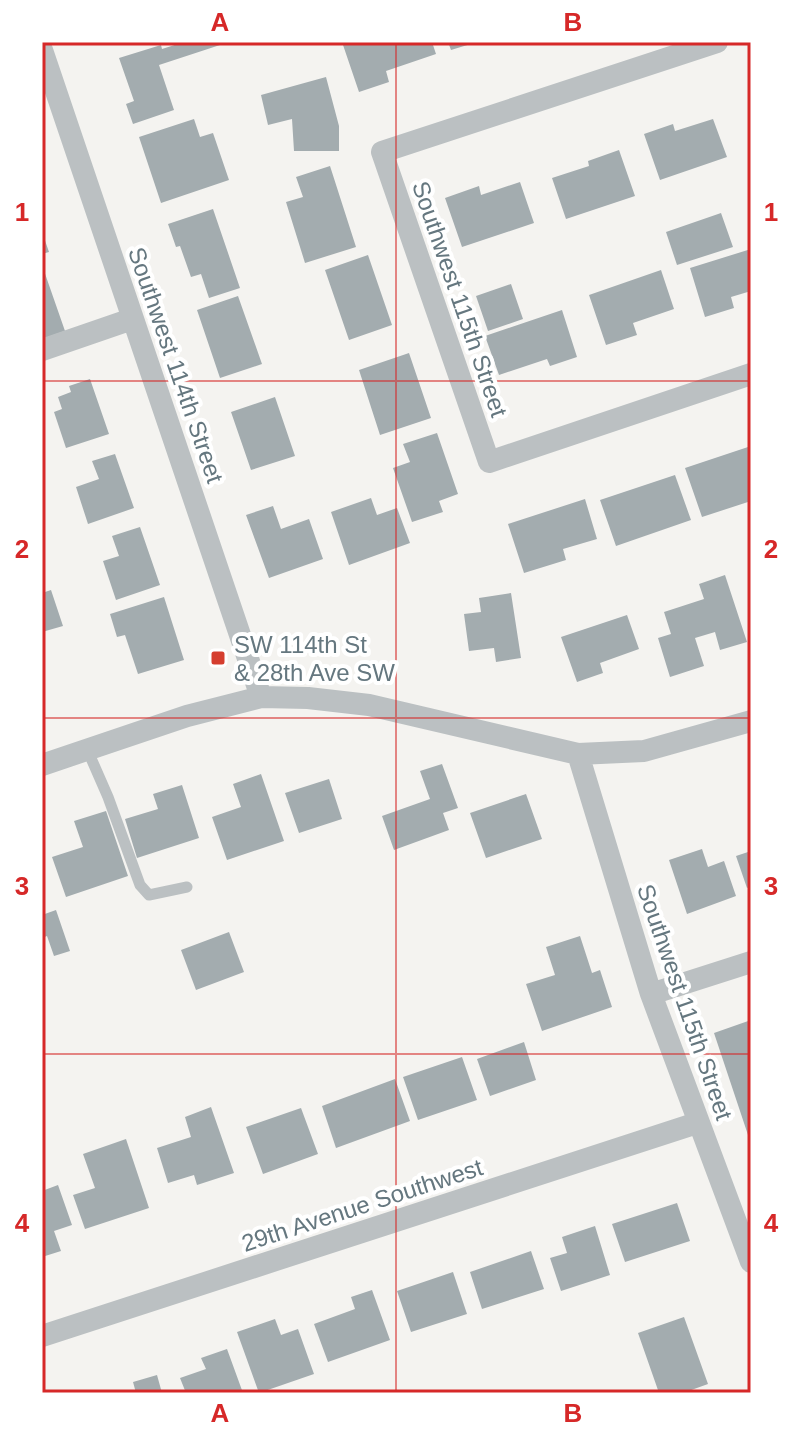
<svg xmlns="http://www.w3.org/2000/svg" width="793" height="1435" font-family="Helvetica,sans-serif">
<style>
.building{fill:#a3acaf}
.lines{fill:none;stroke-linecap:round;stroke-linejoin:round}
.service{stroke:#bbc0c2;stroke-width:11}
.minor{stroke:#bbc0c2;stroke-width:22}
.grid{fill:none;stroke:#d62828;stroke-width:2;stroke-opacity:0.55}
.poi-dot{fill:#d53e2f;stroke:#fff;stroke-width:3}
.labels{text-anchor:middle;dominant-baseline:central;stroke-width:8;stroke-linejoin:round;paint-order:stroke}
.street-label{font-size:24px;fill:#65777f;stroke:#fff}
.poi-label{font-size:24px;fill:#65777f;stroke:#fff;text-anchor:start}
.neatline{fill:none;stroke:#d62828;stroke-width:3}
.grid-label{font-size:26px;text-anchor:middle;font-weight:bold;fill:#d62828}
</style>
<rect width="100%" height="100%" fill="#f4f3f0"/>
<!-- building -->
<path class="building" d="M184 42H220V45L159 65 174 110 133 124 126 104 134 101 119 58 161 45 162 49Z
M342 42H432L436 54 386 71 389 82 359 92Z
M448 42H474V43L451 50Z
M326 77 339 126V151H294L292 119 268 125 261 95Z
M194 119 200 137 213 133 229 180 161 203 139 137Z
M713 119 727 157 660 180 644 134 673 124 675 131Z
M619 150 635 196 566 219 552 178 589 166 588 161Z
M330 166 356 247 305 263 286 202 303 197 296 177Z
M520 182 534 223 462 247 445 198 479 186 481 195Z
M213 209 240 288 209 298 201 274 191 277 180 246 176 247 168 224Z
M721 213 733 247 677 265 666 232Z
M42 232 49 252 42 254Z
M751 249V291L731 297 734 308 705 317 690 268Z
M368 255 392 325 349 340 325 270Z
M42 265 65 331 42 339Z
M661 270 674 309 633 323 637 335 606 345 589 295Z
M511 284 523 319 488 331 476 296Z
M238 296 262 364 220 378 197 310Z
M562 310 577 357 550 366 547 359 499 375 485 336Z
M409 353 431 418 380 435 359 370Z
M90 379 109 434 66 448 54 412 62 409 58 397 71 392 69 386Z
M275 397 295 456 251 470 231 412Z
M437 433 458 494 439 501 443 512 412 522 393 468 410 462 403 444Z
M751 446V501L702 517 685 468Z
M115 454 134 508 88 524 76 487 99 479 92 461Z
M675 475 691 520 616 546 600 500Z
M371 498 377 515 397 508 410 543 349 565 331 512Z
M585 499 597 539 563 549 566 560 524 573 508 524Z
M273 506 281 529 309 519 323 559 269 578 246 515Z
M140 527 160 585 116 600 103 561 119 556 112 536Z
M725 575 747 642 720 650 715 632 695 638 704 666 670 677 658 638 671 634 664 612 704 599 699 584Z
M51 590 63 626 42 632V593Z
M511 593 521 658 496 662 494 648 469 651 464 614 481 612 479 598Z
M164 597 184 660 138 674 125 635 117 637 110 614Z
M627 615 639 649 600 663 603 673 577 682 561 637Z
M442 764 458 808 443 813 449 830 394 850 382 816 430 799 420 771Z
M261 774 284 841 227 860 212 817 241 807 233 784Z
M329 779 342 819 299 833 285 793Z
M182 785 199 838 137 858 125 819 158 809 153 794Z
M526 794 542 839 486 858 470 813Z
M106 811 128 876 66 897 52 857 83 847 74 821Z
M702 849 708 867 724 861 736 896 687 914 669 860Z
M751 851V886L747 888 736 856Z
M56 910 70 951 54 956 47 936 42 938V915Z
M229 932 244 972 196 990 181 950Z
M580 936 592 973 600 970 612 1007 542 1031 526 984 555 975 546 947Z
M751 1020V1133L748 1135 714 1033Z
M524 1042 536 1080 490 1096 477 1059Z
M462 1057 477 1100 418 1120 403 1077Z
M395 1079 410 1121 336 1148 322 1106Z
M211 1107 234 1173 197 1185 194 1175 168 1183 157 1148 191 1137 185 1117Z
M301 1108 318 1154 263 1174 246 1127Z
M126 1139 149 1208 85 1229 73 1195 95 1188 83 1154Z
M58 1185 72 1225 54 1231 61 1251 42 1257V1191Z
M677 1203 690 1241 625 1262 612 1224Z
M595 1226 610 1275 561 1291 550 1258 567 1253 562 1237Z
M531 1251 544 1289 482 1309 470 1272Z
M453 1272 467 1314 411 1332 397 1291Z
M372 1290 390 1340 328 1362 314 1324 355 1309 351 1297Z
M684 1317 708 1384 683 1393H659L638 1333Z
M275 1319 281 1335 298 1329 314 1374 259 1393 237 1332Z
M227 1349 243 1393H186L180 1378 206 1369 201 1358Z
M157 1375 162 1393H136L133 1382Z"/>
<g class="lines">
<!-- service -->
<path class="service" d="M87 749 108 797 140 885 149 895 187 887"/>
<!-- minor -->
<path class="minor" d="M717 42 382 152 489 462 751 374
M42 50 261 697
M42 350 132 319
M578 754 651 994 751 1262
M42 765 187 716 261 697 308 698 369 705 578 754 644 751 751 721
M651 994 751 962
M42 1336 697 1123"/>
</g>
<!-- grid -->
<path class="grid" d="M396 42V1393M42 381H751M42 718H751M42 1054H751"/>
<!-- markers -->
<rect class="poi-dot" x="210" y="650" width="16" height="16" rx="4"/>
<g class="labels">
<!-- street labels -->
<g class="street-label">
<text transform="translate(460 299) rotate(71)">Southwest 115th Street</text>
<text transform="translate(176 365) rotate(71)">Southwest 114th Street</text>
<text transform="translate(685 1002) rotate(71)">Southwest 115th Street</text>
<text transform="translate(362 1205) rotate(-18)">29th Avenue Southwest</text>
</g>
<!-- poi labels -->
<g class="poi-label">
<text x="234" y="644">SW 114th St<tspan x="234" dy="28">&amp; 28th Ave SW</tspan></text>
</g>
</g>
<!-- border -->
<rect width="793" height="1435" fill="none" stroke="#ffffff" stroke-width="88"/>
<rect x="44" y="44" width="705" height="1347" class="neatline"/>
<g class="grid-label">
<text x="220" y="31">A</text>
<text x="573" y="31">B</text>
<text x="22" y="221">1</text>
<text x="771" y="221">1</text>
<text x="22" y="558">2</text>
<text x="771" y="558">2</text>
<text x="22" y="895">3</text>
<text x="771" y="895">3</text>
<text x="22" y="1232">4</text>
<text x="771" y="1232">4</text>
<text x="220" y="1422">A</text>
<text x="573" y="1422">B</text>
</g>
</svg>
